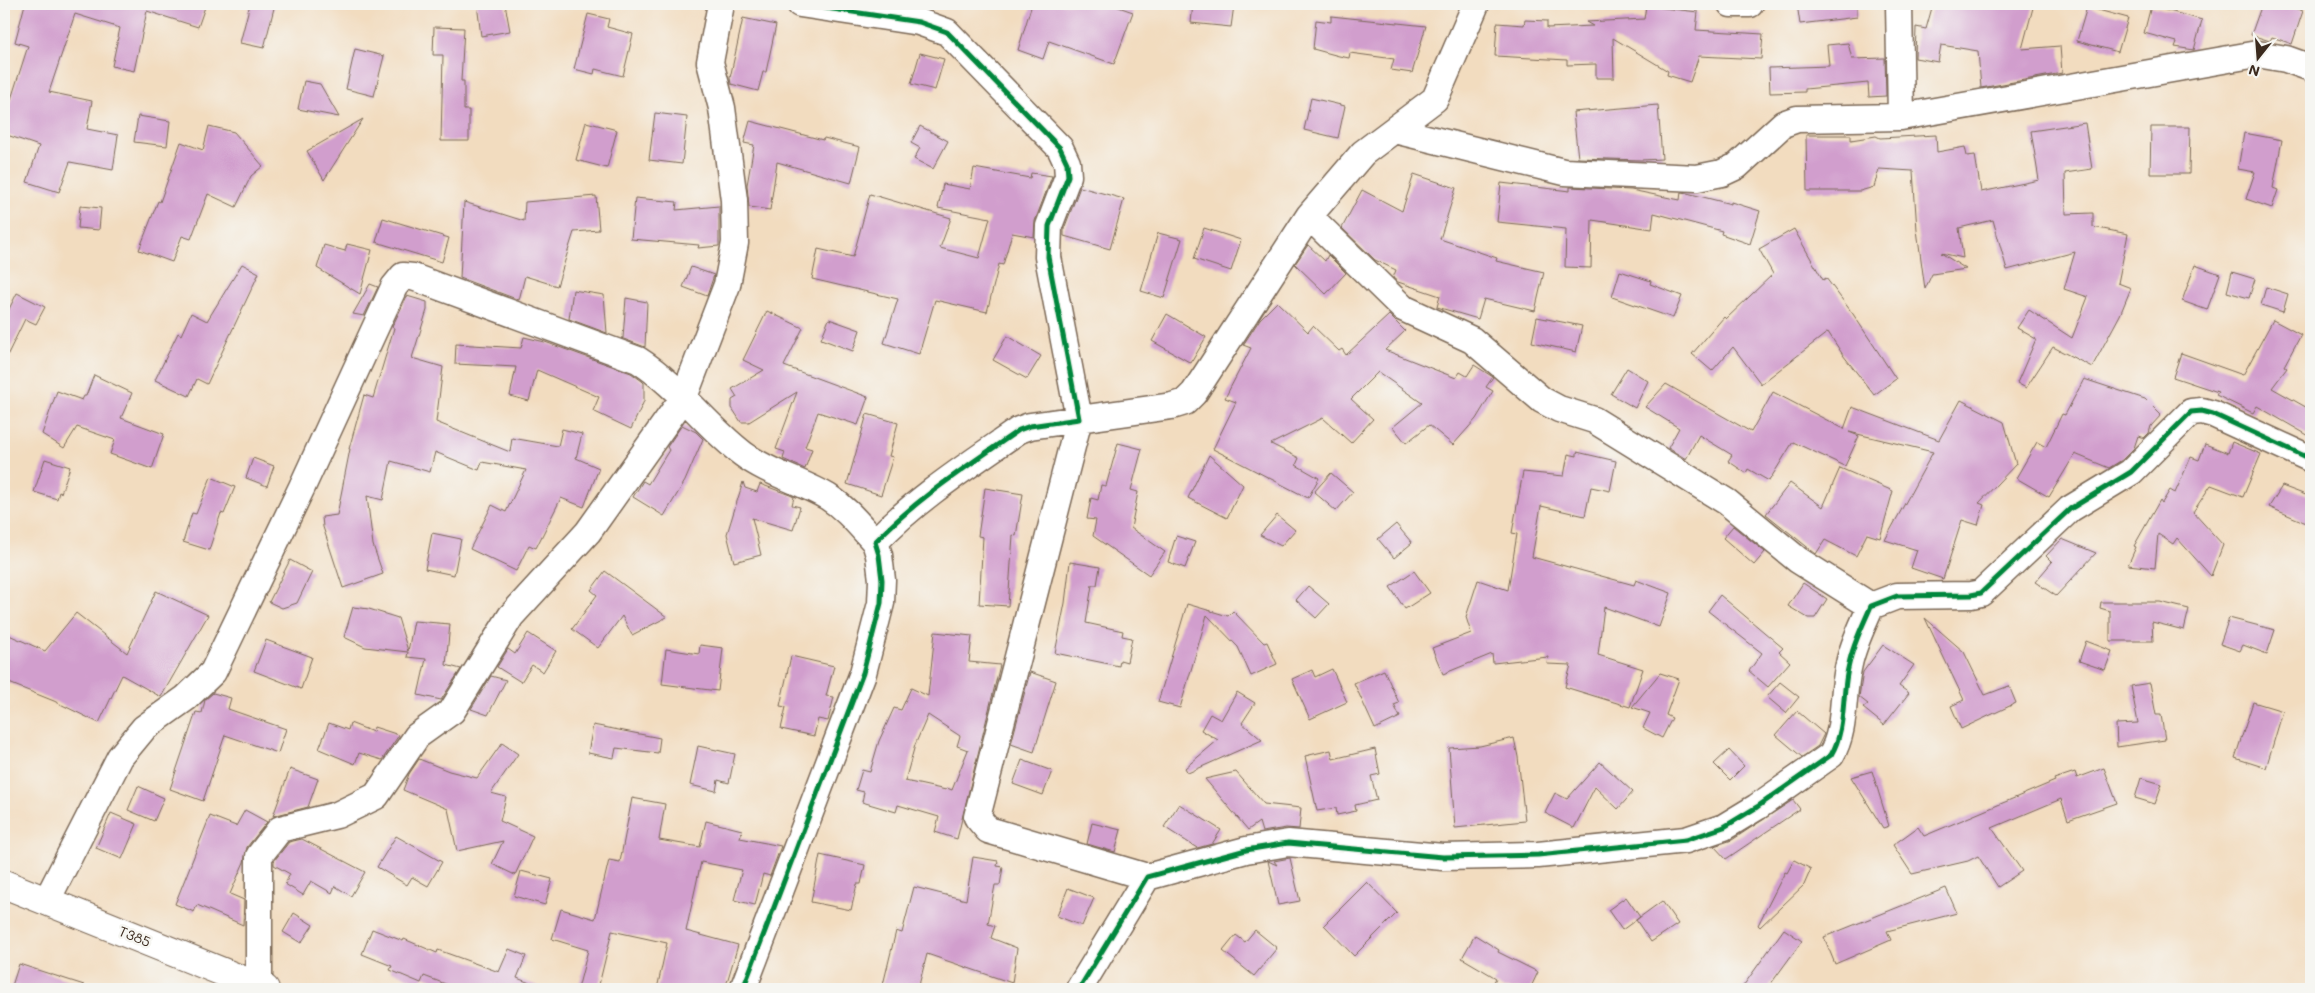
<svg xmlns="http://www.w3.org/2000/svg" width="2315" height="993" font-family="Mali,sans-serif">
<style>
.building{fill:#d19ecd;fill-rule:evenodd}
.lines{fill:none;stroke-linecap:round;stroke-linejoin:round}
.minor-casing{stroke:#7b6856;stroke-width:29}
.tertiary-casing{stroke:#7b6856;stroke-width:30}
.minor{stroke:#fff;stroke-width:26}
.tertiary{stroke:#fff;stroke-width:28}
.cycleway-casing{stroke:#f6f6f2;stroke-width:8}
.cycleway{stroke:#00873e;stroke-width:5}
.labels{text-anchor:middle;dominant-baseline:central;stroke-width:5;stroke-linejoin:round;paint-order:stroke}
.street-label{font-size:14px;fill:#3b2a1e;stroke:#f6f6f2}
</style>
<rect width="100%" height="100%" fill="#f6f6f2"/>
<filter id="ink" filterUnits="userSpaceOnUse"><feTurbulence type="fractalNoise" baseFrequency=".02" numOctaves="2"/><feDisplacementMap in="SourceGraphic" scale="10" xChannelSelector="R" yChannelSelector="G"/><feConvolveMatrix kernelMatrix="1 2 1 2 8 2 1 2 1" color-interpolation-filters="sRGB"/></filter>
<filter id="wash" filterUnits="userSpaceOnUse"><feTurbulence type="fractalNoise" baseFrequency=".0096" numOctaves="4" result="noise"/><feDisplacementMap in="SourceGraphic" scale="20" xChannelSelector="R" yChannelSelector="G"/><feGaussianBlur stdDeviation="1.12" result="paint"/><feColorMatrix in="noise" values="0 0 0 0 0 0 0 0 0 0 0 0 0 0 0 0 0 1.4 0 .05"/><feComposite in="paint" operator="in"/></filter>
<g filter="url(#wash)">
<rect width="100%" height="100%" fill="#f2dcbf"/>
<g id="blocks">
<!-- building -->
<path class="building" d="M25 4H206L198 27 147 11 134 71 112 66 120 28 75 14 49 92 92 101 87 129 118 135 113 170 70 162 59 192 27 182 39 146 4 134V121L28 46 15 42Z
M250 4H275L264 48 240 43Z
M477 4H505L510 31 481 36Z
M1032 4H1110L1133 12 1114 64 1049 41 1043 59 1018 50Z
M1193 4 1234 5 1231 27 1191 23Z
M1797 4H1857V17L1800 24Z
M1933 4H2034L2022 49 2060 46 2062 73 1981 88 1978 51 1941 45 1938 62 1915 58 1916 27 1926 29Z
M2262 4H2283L2303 11 2292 44 2272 37 2270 41 2251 35Z
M1646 6 1698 12 1696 30 1763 34 1761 59 1699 56 1690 82 1667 75 1668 71 1613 38 1614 78H1596V64L1567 65V60L1495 56 1497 23 1524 25 1525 20 1547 21V28L1593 26 1586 22 1644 19Z
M2151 6 2202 20 2194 50 2175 47 2177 42 2144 33Z
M2087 7 2128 18 2118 52 2077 41Z
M588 14 609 19 607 27 633 34 623 76 595 69 594 74 574 69Z
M1331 16 1426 26 1412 73 1391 70 1394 59 1350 53 1349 58 1339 56 1313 49 1316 20 1331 22Z
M743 18 776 25 766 72H763L758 91 731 84 730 78Z
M434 27 464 28 461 81H464V110H469V141H441L443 55H433Z
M1848 43 1852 59 1885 58 1886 96 1869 97 1868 83 1805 89V92L1770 93 1769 68 1829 66 1827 45Z
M355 49 384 56 374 96 346 89Z
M920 53 944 59 935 90 911 84Z
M304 81 320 84 339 117 298 109Z
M1311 98 1345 106 1338 138 1304 130Z
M1658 105 1662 159 1641 160 1578 158 1573 112Z
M655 113 687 117 682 164 649 160Z
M138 116 170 121 167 146 134 142Z
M363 119 324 180 307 151Z
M750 121 823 140 824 138 860 147 851 183 777 162 770 210 749 207 747 185 754 145 744 143Z
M586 122 617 130 607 168 576 160Z
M2085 123 2092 169 2065 173 2066 214 2093 213V227L2128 234 2118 283 2131 288 2120 315 2092 367 2053 347 2026 388 2017 383 2036 339 2017 328 2029 310 2072 338 2088 297 2064 289 2075 252 2007 270 1993 220 1959 228 1963 258 1941 253 1966 269 1932 274 1925 289 1917 230 1913 171 1879 169 1874 187 1860 191H1807L1806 135H1851V140L1876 136 1880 138 1936 135 1937 152 1965 147 1967 156 1975 155 1981 192 2039 180 2031 131Z
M209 126 234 132 263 166 251 176 236 207 208 194 191 239 182 236 172 262 139 250 158 201 160 202 181 142 203 150Z
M920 126 948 141 933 169 914 159 920 148 911 143Z
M2151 127H2190L2189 174H2150Z
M2244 133 2282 140 2273 188 2278 190 2272 208 2246 199 2255 172 2238 169Z
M974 168 1030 178 1031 173 1052 176 1035 221 1034 237 1012 233 1003 265 999 264 987 312 935 300 919 354 884 343 898 299 812 279 818 249 853 257 870 194 951 218 940 248 979 258 990 218 938 208 943 184 970 189Z
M1414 174 1456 188 1440 239 1497 258 1496 261 1544 272 1535 311 1484 299 1478 319 1437 307 1440 296 1398 282 1393 278 1396 270 1375 260 1342 228 1362 190 1402 211Z
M1501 183 1570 191V187L1631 190 1680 200 1681 192 1687 193 1731 204V202L1760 211 1750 244 1721 234 1722 231 1654 213 1652 229 1592 220 1591 268 1565 267 1566 229 1497 222Z
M1080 187 1124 199 1110 249 1064 236V229Z
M596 196 599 230 574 232 557 286 525 276 519 300 460 278 464 202 524 221 525 202Z
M635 198 677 202 676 210 719 206V246L698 248 699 245 631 239Z
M80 206 101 208 99 230 78 228Z
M383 218 449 238 442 262 376 242Z
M1204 228 1241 240 1231 271 1194 259Z
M1794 229 1823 280 1826 278 1853 314 1896 379 1874 395 1843 355 1828 332 1761 384 1733 347 1712 371 1692 354 1724 317 1726 319 1773 274 1759 249Z
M1158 233 1182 239 1164 298 1141 291Z
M347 244 372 250 360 294 317 268 324 245 345 251Z
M1308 245 1325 261 1328 255 1346 273 1326 294 1295 264Z
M242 264 259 273 207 384 197 379 189 396 155 380 178 333 181 335 191 313 207 321Z
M2195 265 2220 274 2207 310 2182 301Z
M691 267 714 275 707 296 683 287Z
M1620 271 1651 281 1650 284 1682 296 1673 318 1612 297Z
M2232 272 2255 279 2249 298 2227 292Z
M370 284 378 287 364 316 353 314Z
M2266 287 2288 294 2283 312 2261 305Z
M573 290 604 295 607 333 569 319Z
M17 293 45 307 36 324 25 319 4 362V319Z
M407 296 427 302V310L412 358 443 367 436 422 510 452 512 438 558 446 562 429 582 434 576 458 599 468 584 507 561 498 536 548 529 545 516 571 470 549 492 505 506 512 526 470 482 462 479 470 435 452 430 472 391 461 383 500 367 496 373 545 383 574 343 588 323 527 322 517 337 515 350 449H349L364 395 373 398 394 328 392 327Z
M626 298 647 302 645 347 621 338H623Z
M1277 302 1308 332 1313 326 1339 351 1342 349 1346 355 1389 315 1405 331 1385 350 1456 378 1460 372 1467 376 1474 365 1493 377 1486 387 1493 391 1476 419 1453 445 1429 425 1406 443 1393 427 1422 403 1378 372 1351 399 1373 419 1351 443 1323 418 1271 444 1299 458 1296 465 1319 478 1308 498 1213 449 1236 402 1225 398 1251 348 1243 345 1260 319Z
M767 311 803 328 784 366 868 397 858 425 818 412 805 447 812 449 805 469 783 459 785 452 776 449 797 392 749 422H741L732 408V400L737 397 732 389 764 370 743 360Z
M1167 314 1206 337 1191 363 1152 341Z
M1537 317 1582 326 1576 352 1532 342Z
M829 319 860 330 853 351 821 339Z
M2273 320 2301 335 2284 366 2287 368 2272 388 2311 410V437L2257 406 2253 413 2216 395 2218 392 2173 377 2181 353 2243 375Z
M1007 336 1041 356 1027 379 993 360Z
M524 337 545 342 631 373 642 381 644 383V401L631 429 593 411 599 397 537 370 529 401 510 396 516 367 455 364 456 344 521 348Z
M1627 368 1648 381 1635 408 1611 394Z
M94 375 132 393 121 418 164 434 152 469 110 454 115 440 77 427 64 448 42 434 57 391 82 400 84 396H86Z
M2084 379 2145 399 2161 415 2151 426 2149 433 2144 438 2138 436 2134 448 2122 460 2109 468 2075 454 2049 497 2016 478 2037 442 2046 447 2062 414 2065 415Z
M1666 384 1751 432 1773 392 1844 429 1852 407 1939 440 1961 400 2004 422 2016 464 1979 503 1984 505 1978 525 1962 520 1943 579 1911 568 1917 550 1885 540 1933 452 1849 432 1859 436 1845 466 1793 442 1769 481 1748 469 1746 473 1728 461 1732 455 1699 435 1686 459 1668 448 1679 428 1645 407Z
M867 414 898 423 889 456 893 457 881 495 847 484Z
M682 425 696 432 703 439 685 481 664 516 633 497 643 481 648 484 669 450 667 447Z
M2232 442 2261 454 2243 497 2211 485 2193 512 2223 545 2211 576 2177 538 2173 544 2158 534 2155 568 2128 565 2136 547 2134 546 2160 500 2162 503 2170 490 2175 493 2191 457 2199 460 2205 444 2228 453Z
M1118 443 1142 449 1131 490 1138 492 1131 528 1165 552 1149 575 1093 536 1096 520 1087 519 1091 498 1098 500 1101 485 1106 486Z
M1577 452 1616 461 1610 491 1591 487 1585 516 1541 506 1532 557 1634 585 1636 580 1671 593 1659 627 1604 607 1598 655 1643 669 1630 707 1565 687 1571 665 1547 664 1548 657 1493 663 1492 654 1443 674 1432 648 1471 633 1466 617 1478 580 1508 590 1517 534 1512 533 1523 472 1564 476 1568 454 1577 456Z
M1209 455 1243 485 1227 518 1188 498Z
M253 458 274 466 267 486 246 478Z
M45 459 70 467 61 493 59 492 57 499 34 492Z
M1840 468 1893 491 1880 538 1867 534 1856 556 1825 540 1816 554 1766 514 1790 483 1823 507Z
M1331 473 1353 492 1336 511 1314 492Z
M211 477 235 487 224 514 221 513 209 550 183 542 192 513 196 514Z
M743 482 745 488 757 492 760 484 790 495 794 497 792 505 800 507 793 530 752 518 761 555 734 562 727 534Z
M2282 486 2311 497V525L2269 507Z
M985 488 1023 494 1016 536 1013 535 1008 606 979 604 983 537 978 536Z
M1277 515 1295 530 1281 546 1260 535Z
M1396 524 1412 543 1394 558 1378 539Z
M1733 526 1765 552 1754 565 1723 538Z
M432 533 461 539 454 575 425 569Z
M1176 536 1195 542 1185 568 1168 562Z
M2062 539 2096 553 2056 596 2035 582 2052 562 2046 556Z
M290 560 312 572 297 603 282 608 269 602Z
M1070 562 1100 567 1097 585H1092L1086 623 1123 631 1122 636 1132 638 1127 662 1120 660 1119 666 1055 653 1065 603Z
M605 571 667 617 632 635 622 616 598 648 572 629 597 595 591 590Z
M1414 571 1430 593 1405 609 1390 587Z
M1803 583 1827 599 1815 618H1808L1788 606Z
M1308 586 1329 604 1316 618 1296 600Z
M156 591 208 615 161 697 122 675 99 723 54 701 4 681V647L9 635 45 651 76 613 127 653Z
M1720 595 1783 648 1779 652 1790 662 1768 687 1749 671 1762 653 1708 611Z
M2101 602H2160L2189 609 2184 630 2152 622 2153 641H2110V611L2100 608Z
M1187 604 1228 616 1233 611 1264 643 1267 642 1277 664 1251 676 1238 647 1207 615 1180 708 1158 702Z
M353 607 369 609 398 618 408 651 414 621 450 624 446 665 461 669 441 700 418 695 426 659 407 657 408 652 365 647 344 637Z
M1925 618 1964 652 1985 695 2009 686 2016 703 1961 729 1951 706 1964 700Z
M2229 618 2275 630 2267 654 2243 645 2240 651 2220 644Z
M935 632 972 636 969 662 1000 665 957 839 935 832 939 817 898 805 896 812 862 802 864 792 856 790 862 770 870 772 879 741 894 708 901 710 911 688 928 696ZM928 715 960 736 957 746 968 750 952 790 947 788 946 790 905 781 915 745Z
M528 633 556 651 543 672 532 665 521 682 497 667 508 649 515 654Z
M266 640 312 657 301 689 254 671Z
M2086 641 2112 651 2105 670 2079 661Z
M700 645 723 648 718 691 662 684 666 649 699 654Z
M1883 645 1914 665 1899 686 1909 693 1884 725 1863 708 1868 704 1859 697 1863 672Z
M791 656 834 666 826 696 834 697 828 721 818 719 814 736 781 729 786 707 780 706Z
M1332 669 1347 702 1310 719 1292 679 1312 670 1315 677Z
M1384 670 1399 703 1394 705 1400 717 1375 729 1354 683Z
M1030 672 1056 681 1034 752 1011 744Z
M1660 673 1679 679 1666 715 1672 718 1662 738 1643 728 1650 713 1632 707Z
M491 676 506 680 488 715 471 709Z
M1780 682 1799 697 1786 713 1767 697Z
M2150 683 2156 715H2161L2165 740 2117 747 2116 724 2138 723 2131 686Z
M1237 692 1255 703 1242 723 1262 740 1188 773 1185 768 1218 740 1201 730 1210 714 1221 720Z
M213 693 231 698 228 709 286 729 278 753 225 735 203 801 170 789 196 712 202 713 205 700Z
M2253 702 2283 711 2266 768 2235 758Z
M1797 711 1824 734 1818 746 1802 757 1776 735Z
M329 723 348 730 350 723 373 732 374 727 399 735 382 760 359 753 355 764 319 749Z
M593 725 660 738 658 753 616 748 614 758 588 753Z
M1514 738 1518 757 1525 821 1455 828 1449 748 1480 746Z
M502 743 518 754 491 793 506 797 500 821 533 836 515 875 492 864 503 841 457 851 448 809 403 790 409 774 419 759 449 771 477 778Z
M698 746 735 754 729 783 718 780 716 791 690 785Z
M1375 749 1380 774 1371 776 1377 800 1355 805 1356 811 1337 815 1336 808 1317 811 1305 756 1331 750 1333 759Z
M1729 750 1744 766 1730 780 1714 764Z
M1022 760 1052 771 1043 795 1013 784Z
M1600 762 1633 792 1618 809 1595 787 1574 828 1545 813 1555 793 1567 799Z
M2104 768 2117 803 2068 820 2061 799 1992 828 2022 871 1998 887 1978 856 1968 861 1912 874 1893 845 1918 827 1924 836 2055 781 2054 779 2075 772 2077 778Z
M290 769 318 779 308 807 273 816Z
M1872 771 1889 826 1883 828 1851 777Z
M1236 772 1264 804 1301 808 1299 829 1286 828 1262 832 1259 822 1248 830 1205 779Z
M2141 778 2162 784 2155 804 2135 798Z
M138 786 164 798 154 821 128 810Z
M632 798 665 804 659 840 700 847 706 821 742 830 740 838 781 846 770 876 763 874 755 905 734 900 742 870 701 862 686 931 738 945 725 989H657L667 943 612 931 598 989H578L588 950 552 939 561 909 595 919 609 860 620 862Z
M1793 800 1800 809 1726 859 1714 846 1732 840Z
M1179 804 1221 830 1212 844 1197 848 1164 827Z
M245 810 267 822 247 847 244 862 230 894 244 900 243 925 197 905 194 912 175 904 210 816 236 826Z
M111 813 137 824 122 859 96 848Z
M1092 823 1121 830 1115 852 1087 844Z
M396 836 442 862 428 886 412 877 407 885 377 867Z
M302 839 365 872 351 896 335 886 332 893 311 881 303 895 285 884 290 874 274 865V861L289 842Z
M820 855 865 865 861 884H857L851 910 811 902Z
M973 857 998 861 997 866 1003 867 1000 885H995L988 924 995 926 991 938 1017 948 1012 983 927 954 918 989H882L896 931 902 933 914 887 966 900Z
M1290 858 1300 901 1278 905 1268 861 1277 865 1274 861Z
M1794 860 1811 869 1804 885 1760 927 1758 925 1785 872 1787 873Z
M521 871 552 879 545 905 514 896Z
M1367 882 1397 913 1354 956 1324 925Z
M1068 888 1094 898 1082 926 1057 916Z
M1946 888 1957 913 1887 931 1891 940 1835 964 1824 937Z
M1626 897 1640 917 1622 930 1608 910Z
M1662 901 1678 924 1651 942 1636 920Z
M294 913 313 925 301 943 283 932Z
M372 929 403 941 404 939 437 953 438 950 499 972 509 949 526 956 517 978 540 987 539 989H459L424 976 421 983 390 970 392 966 362 954Z
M1784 929 1802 941 1767 989H1741Z
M1255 930 1277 948 1254 976 1223 951 1236 935 1245 942Z
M1475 935 1499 950 1498 952 1538 972 1530 989H1504L1493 984 1496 978 1462 958Z
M19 964 84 985 83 989H11Z"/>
</g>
</g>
<g filter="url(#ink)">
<use href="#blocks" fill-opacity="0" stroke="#7b6856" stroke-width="1"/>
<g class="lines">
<defs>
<path id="minor" d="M1731 4H1750
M1899 4 1901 117
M1394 130 1564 172 1697 178 1722 173 1737 166 1783 124 1797 119 1901 117 2257 54 2286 59 2311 68
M1309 216 1403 308 1472 340 1542 400 1559 409 1594 420 1727 502 1798 560 1871 606
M1147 877 988 830 977 817 1079 419 1172 406 1185 402 1194 393 1309 216 1363 153 1435 99 1476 4
M47 900 120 757 144 728 186 698 213 672 302 487 394 287 403 276 413 277 638 360C679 386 705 425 743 454 768 473 801 481 828 497 847 509 860 526 875 542
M259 987V856L280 829 337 815 376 796 417 736 452 711 511 616 588 532 684 397 727 285 735 243 734 200 722 108 710 62 721 4
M743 989 863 673 881 603 882 580 879 555 875 542C917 498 969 465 1019 430L1030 426 1079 419 1048 257 1049 226 1068 176 1067 163 1060 148 947 32 919 22 800 4
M1079 989 1147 877 1246 850 1288 843 1443 857 1538 855 1686 840 1724 827 1757 807 1831 755C1847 728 1841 695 1849 664 1853 644 1863 625 1871 606L1897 596 1971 595 1981 593 2070 509 2131 472 2191 412 2202 411 2213 414 2311 459"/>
<path id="tertiary" d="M4 884 265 989"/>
</defs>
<!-- minor casing -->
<use href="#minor" class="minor-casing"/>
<!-- tertiary casing -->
<use href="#tertiary" class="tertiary-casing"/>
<!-- minor -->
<use href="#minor" class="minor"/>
<!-- tertiary -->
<use href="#tertiary" class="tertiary"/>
<defs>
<path id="cycleway" d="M743 989 863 673 881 603 882 580 879 555 875 542C917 498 969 465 1019 430L1030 426 1079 419 1048 257 1049 226 1068 176 1067 163 1060 148 947 32 919 22 800 4
M1079 989 1147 877 1246 850 1288 843 1443 857 1538 855 1686 840 1724 827 1757 807 1831 755C1847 728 1841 695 1849 664 1853 644 1863 625 1871 606L1897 596 1971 595 1981 593 2070 509 2131 472 2191 412 2202 411 2213 414 2311 459"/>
</defs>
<!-- cycleway casing -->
<use href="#cycleway" class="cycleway-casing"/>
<!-- cycleway -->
<use href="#cycleway" class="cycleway"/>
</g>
</g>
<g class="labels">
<!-- street labels -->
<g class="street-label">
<text transform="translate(135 936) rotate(22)">T385</text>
</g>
</g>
<!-- margin -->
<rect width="2315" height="993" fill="none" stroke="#f6f6f2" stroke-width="20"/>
<!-- north arrow -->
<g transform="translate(2258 58) rotate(197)" stroke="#f6f6f2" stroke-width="4" paint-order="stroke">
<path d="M0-4L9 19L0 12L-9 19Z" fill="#3b2a1e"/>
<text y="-8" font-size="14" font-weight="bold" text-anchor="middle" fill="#3b2a1e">N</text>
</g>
</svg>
